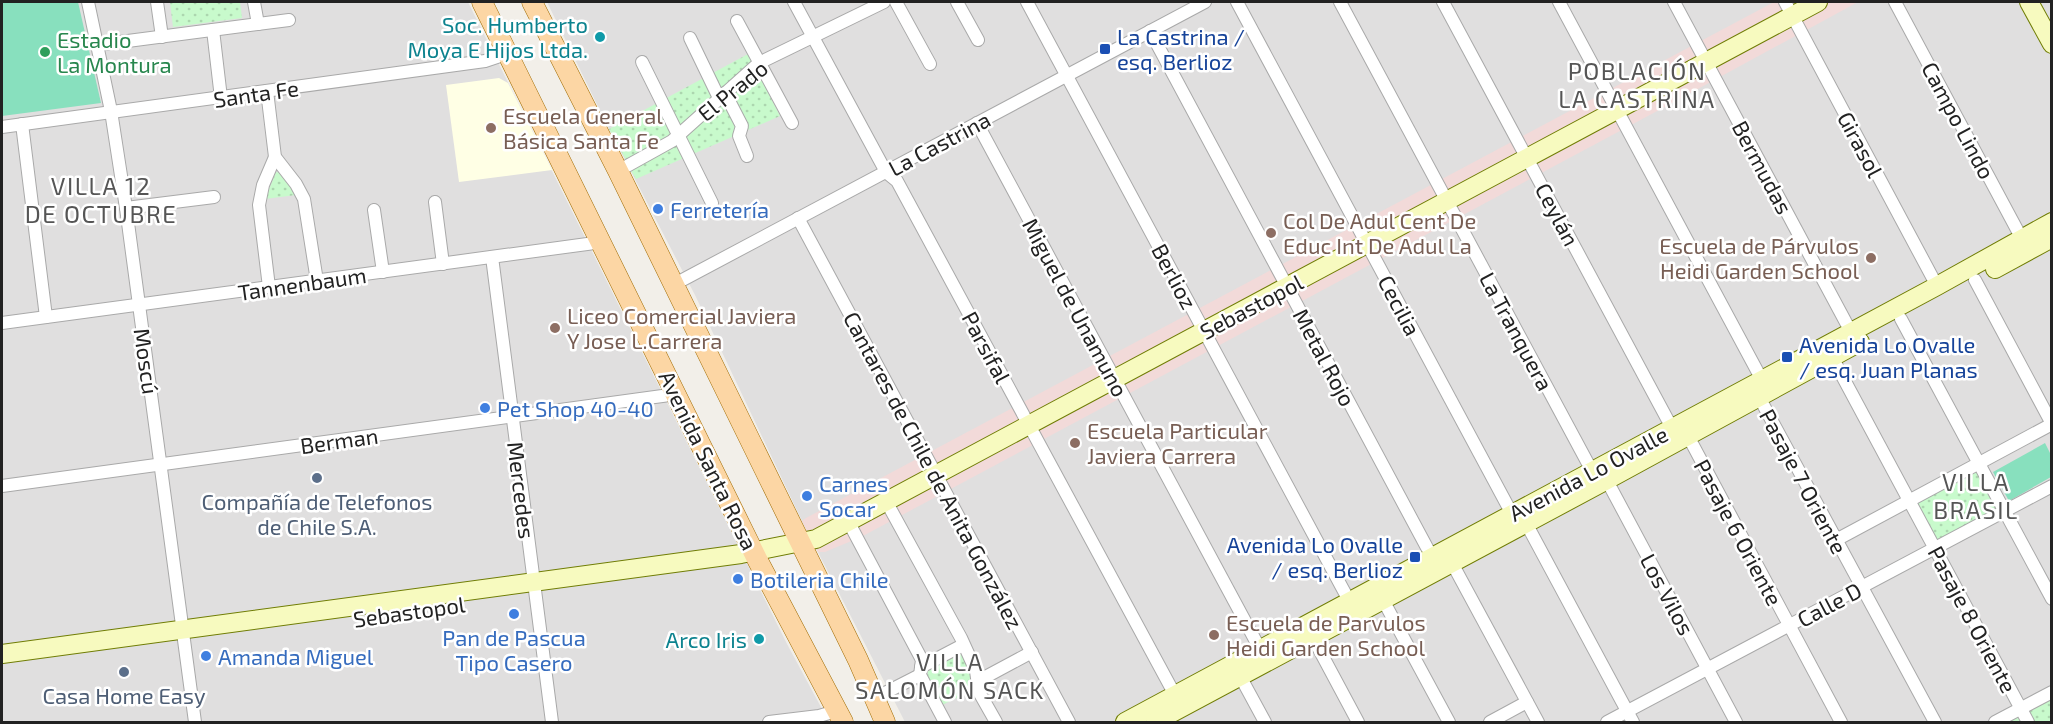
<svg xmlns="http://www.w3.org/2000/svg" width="2053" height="724" font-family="'Exo 2',sans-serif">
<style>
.residential{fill:#e0dfdf}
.commercial{fill:#f2dad9}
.education{fill:#ffffe5}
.park{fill:url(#park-dots)}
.pitch{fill:#88e0be}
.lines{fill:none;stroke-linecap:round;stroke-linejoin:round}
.street-casing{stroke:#a9a9a9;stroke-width:14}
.secondary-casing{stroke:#707d05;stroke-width:20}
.primary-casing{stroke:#a06b00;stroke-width:21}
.street{stroke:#fff;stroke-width:12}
.secondary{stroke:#f7fabf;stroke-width:18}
.primary{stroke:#fcd6a4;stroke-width:20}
.culture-dot{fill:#0f9aa8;stroke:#fff;stroke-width:2}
.transit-dot{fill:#1a4fb4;stroke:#fff;stroke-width:2}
.leisure-dot{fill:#2e9e5b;stroke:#fff;stroke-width:2}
.education-dot{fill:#8d6e63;stroke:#fff;stroke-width:2}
.shop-dot{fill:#3f7fe0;stroke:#fff;stroke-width:2}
.service-dot{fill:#5c6f8a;stroke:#fff;stroke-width:2}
.labels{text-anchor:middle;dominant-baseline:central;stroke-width:5;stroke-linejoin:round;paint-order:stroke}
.culture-label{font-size:22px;fill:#0d838f;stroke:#fff;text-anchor:end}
.transit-label{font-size:22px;fill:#164399;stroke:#fff;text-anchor:start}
.leisure-label{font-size:22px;fill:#27864d;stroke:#fff;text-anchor:start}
.street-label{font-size:22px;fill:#222;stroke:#fff}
.education-label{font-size:22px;fill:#785e54;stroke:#fff;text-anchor:start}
.shop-label{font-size:22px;fill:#366cbe;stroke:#fff;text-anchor:start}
.service-label{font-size:22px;fill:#4e5e75;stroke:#fff}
.neighbourhood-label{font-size:24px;letter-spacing:1.5px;fill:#555;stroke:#fff}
</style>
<defs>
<pattern id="park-dots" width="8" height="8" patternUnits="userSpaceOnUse" patternTransform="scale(1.5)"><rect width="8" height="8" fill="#c8facc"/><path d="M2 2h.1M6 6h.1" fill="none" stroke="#acd6af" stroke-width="1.8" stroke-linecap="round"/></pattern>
</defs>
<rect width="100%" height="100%" fill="#f2efe9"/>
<g class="residential">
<path d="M2 2H468L787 644 829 722H2Z"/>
<path d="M547 2H2051V722H905L802 521 695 295 609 129Z"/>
</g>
<path class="commercial" d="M1774 2H1858L1661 109 861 537 825 552H818L802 521 806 518Z"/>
<path class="education" d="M499 78 508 83 552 170 459 182 446 85Z"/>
<g class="park">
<path d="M170 2H240L242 18 173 27Z"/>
<path d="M748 54 753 64 669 137 626 160 609 129Z"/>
<path d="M757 71 780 116 636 179 630 169Z"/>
<path d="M276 172 281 173 296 195 265 199Z"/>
<path d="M1973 469 1978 470 1997 505 1996 510 1940 539H1936L1917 505V500Z"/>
<path d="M961 649 973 675V690L940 706C933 691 923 680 930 663Z"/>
<path d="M2051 695V722H2001Z"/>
</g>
<g class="pitch">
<path d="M2 2H78L101 103 2 116Z"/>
<path d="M2045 443 2051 455V477L2009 501 1993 472Z"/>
</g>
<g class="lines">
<g class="street-casing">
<g id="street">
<path d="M88 2 111 111 126 208 195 722"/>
<path d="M157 2 162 37"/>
<path d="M254 2 258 24"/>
<path d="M794 2 886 172 897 181 1175 695"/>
<path d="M896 2 930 64"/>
<path d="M957 2 978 40"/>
<path d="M1027 2 1353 608"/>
<path d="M1237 2 1512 514"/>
<path d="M1340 2 1592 471"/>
<path d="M1443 2 1672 428"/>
<path d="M1559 2 1762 380"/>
<path d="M1674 2 1851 332"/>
<path d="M1785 2 1937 286"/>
<path d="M1895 2 2022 239"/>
<path d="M737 21 792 123"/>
<path d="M213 30 221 98"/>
<path d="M1150 31 1432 557"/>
<path d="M690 38 719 98"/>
<path d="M97 45 289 20"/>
<path d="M642 62 712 203"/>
<path d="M267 91 275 157 296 184 304 199 317 281"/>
<path d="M725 93 742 126 739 136 747 156"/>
<path d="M977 123 1260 649"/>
<path d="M22 124 46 317"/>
<path d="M2 127 485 61 509 53"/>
<path d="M618 171 672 141 759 63 884 2"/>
<path d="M435 202 443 264"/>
<path d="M126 208 214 197"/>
<path d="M374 210 383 272"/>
<path d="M798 218 1069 722"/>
<path d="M492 257 552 722"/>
<path d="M1975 280 2052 424"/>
<path d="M673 285 1205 2"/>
<path d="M269 287 259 205 263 185 275 157"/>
<path d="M1901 319 2052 599"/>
<path d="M2 323 602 242"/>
<path d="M1832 357 2028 722"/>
<path d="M1759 397 1935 722"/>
<path d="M1688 436 1841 722"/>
<path d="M1604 475 1736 722"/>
<path d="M2 486 677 394"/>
<path d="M886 501 961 638 976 671 979 692 996 722"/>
<path d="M848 521 922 660 920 675 945 722"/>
<path d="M1526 523 1633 722"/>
<path d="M1836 540 2052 424"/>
<path d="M1452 563 1538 722"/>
<path d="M1383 600 1449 722"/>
<path d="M1313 638 1358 722"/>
<path d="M921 667 963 645"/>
<path d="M1240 676 1265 722"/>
<path d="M978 681 1032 652"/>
<path d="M875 698 920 675"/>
<path d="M769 722 819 716 836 711"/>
<path d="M1490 722 1527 702"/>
<path d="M1607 722 2052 486"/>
<path d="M1995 722 2052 692"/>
</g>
</g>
<g class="secondary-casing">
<g id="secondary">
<path d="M2029 2 2052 44"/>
<path d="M1995 269 2052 238"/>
<path d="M2 654 741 554 816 539 1818 2"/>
<path d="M1125 722 1937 286 2052 222"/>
<path d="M1155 722 1607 480 1860 342"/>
</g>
</g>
<g class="primary-casing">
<g id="primary">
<path d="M482 2 758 561 843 722"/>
<path d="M532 2 618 171 858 660 885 722"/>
</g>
</g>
<use href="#street" class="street"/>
<use href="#secondary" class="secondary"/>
<use href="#primary" class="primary"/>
</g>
<g class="culture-dot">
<circle cx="600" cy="37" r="6"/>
<circle cx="759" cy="639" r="6"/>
</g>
<g class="transit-dot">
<rect x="1099" y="43" width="12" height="12" rx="3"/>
<rect x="1781" y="351" width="12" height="12" rx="3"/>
<rect x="1409" y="551" width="12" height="12" rx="3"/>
</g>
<circle class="leisure-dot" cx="45" cy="52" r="6"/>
<g class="education-dot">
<circle cx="491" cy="128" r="6"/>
<circle cx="1271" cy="233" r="6"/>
<circle cx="1871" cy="258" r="6"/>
<circle cx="555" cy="328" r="6"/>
<circle cx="1075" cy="443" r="6"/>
<circle cx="1214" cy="635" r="6"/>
</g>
<g class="shop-dot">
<circle cx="658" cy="209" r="6"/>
<circle cx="485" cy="408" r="6"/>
<circle cx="807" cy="496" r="6"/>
<circle cx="738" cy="579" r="6"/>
<circle cx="514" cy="614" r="6"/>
<circle cx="206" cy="656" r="6"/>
</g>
<g class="service-dot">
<circle cx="317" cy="478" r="6"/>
<circle cx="124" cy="672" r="6"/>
</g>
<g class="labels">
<g class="culture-label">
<text x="588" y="24">Soc. Humberto<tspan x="588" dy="25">Moya E Hijos Ltda.</tspan></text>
<text x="747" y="639">Arco Iris</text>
</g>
<g class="transit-label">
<text x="1117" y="36">La Castrina /<tspan x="1117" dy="25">esq. Berlioz</tspan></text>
<text x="1799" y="344">Avenida Lo Ovalle<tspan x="1799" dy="25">/ esq. Juan Planas</tspan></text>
<text x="1403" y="544" text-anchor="end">Avenida Lo Ovalle<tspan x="1403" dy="25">/ esq. Berlioz</tspan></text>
</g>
<g class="leisure-label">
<text x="57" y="39">Estadio<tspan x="57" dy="25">La Montura</tspan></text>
</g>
<g class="street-label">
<text transform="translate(732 90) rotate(-39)">El Prado</text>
<text transform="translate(256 93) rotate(-8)">Santa Fe</text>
<text transform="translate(1959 120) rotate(62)">Campo Lindo</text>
<text transform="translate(939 143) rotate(-28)">La Castrina</text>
<text transform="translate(1861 144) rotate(62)">Girasol</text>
<text transform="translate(1763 167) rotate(62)">Bermudas</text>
<text transform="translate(1558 214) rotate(62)">Ceylán</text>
<text transform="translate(1175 276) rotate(62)">Berlioz</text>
<text transform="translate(302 283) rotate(-8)">Tannenbaum</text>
<text transform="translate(1400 305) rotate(62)">Cecilia</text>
<text transform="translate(1251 306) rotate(-28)">Sebastopol</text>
<text transform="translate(1076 307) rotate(62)">Miguel de Unamuno</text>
<text transform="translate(1517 331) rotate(62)">La Tranquera</text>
<text transform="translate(987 347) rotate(62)">Parsifal</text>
<text transform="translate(1325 357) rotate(62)">Metal Rojo</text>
<text transform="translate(147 361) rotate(82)">Moscú</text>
<text transform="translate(339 440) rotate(-8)">Berman</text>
<text transform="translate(709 460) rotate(64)">Avenida Santa Rosa</text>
<text transform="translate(934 470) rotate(62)">Cantares de Chile de Anita González</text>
<text transform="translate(1588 473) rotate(-28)">Avenida Lo Ovalle</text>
<text transform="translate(1804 481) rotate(62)">Pasaje 7 Oriente</text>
<text transform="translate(522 490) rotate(83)">Mercedes</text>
<text transform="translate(1739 532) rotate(62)">Pasaje 6 Oriente</text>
<text transform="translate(1668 594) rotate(62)">Los Vilos</text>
<text transform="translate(1829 604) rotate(-28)">Calle D</text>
<text transform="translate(409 611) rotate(-8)">Sebastopol</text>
<text transform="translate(1973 619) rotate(62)">Pasaje 8 Oriente</text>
</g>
<g class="education-label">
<text x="503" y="115">Escuela General<tspan x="503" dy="25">Básica Santa Fe</tspan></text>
<text x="1283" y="220">Col De Adul Cent De<tspan x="1283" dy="25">Educ Int De Adul La</tspan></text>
<text x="1859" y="245" text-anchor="end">Escuela de Párvulos<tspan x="1859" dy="25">Heidi Garden School</tspan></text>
<text x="567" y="315">Liceo Comercial Javiera<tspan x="567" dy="25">Y Jose L.Carrera</tspan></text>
<text x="1087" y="430">Escuela Particular<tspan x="1087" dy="25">Javiera Carrera</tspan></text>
<text x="1226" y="622">Escuela de Parvulos<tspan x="1226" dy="25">Heidi Garden School</tspan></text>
</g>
<g class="shop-label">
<text x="670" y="209">Ferretería</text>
<text x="497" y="408">Pet Shop 40-40</text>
<text x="819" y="483">Carnes<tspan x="819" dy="25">Socar</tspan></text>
<text x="750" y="579">Botileria Chile</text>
<text x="514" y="637" text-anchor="middle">Pan de Pascua<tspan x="514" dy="25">Tipo Casero</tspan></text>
<text x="218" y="656">Amanda Miguel</text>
</g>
<g class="service-label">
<text x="317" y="501">Compañía de Telefonos<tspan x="317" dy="25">de Chile S.A.</tspan></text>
<text x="124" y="695">Casa Home Easy</text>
</g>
<g class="neighbourhood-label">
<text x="1637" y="70">POBLACIÓN<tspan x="1637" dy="28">LA CASTRINA</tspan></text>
<text x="101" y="185">VILLA 12<tspan x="101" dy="28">DE OCTUBRE</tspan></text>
<text x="1976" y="481">VILLA<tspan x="1976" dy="28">BRASIL</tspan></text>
<text x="950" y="661">VILLA<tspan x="950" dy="28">SALOMÓN SACK</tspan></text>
</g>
</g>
<rect width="2053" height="724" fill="none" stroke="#222222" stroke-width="6"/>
</svg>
